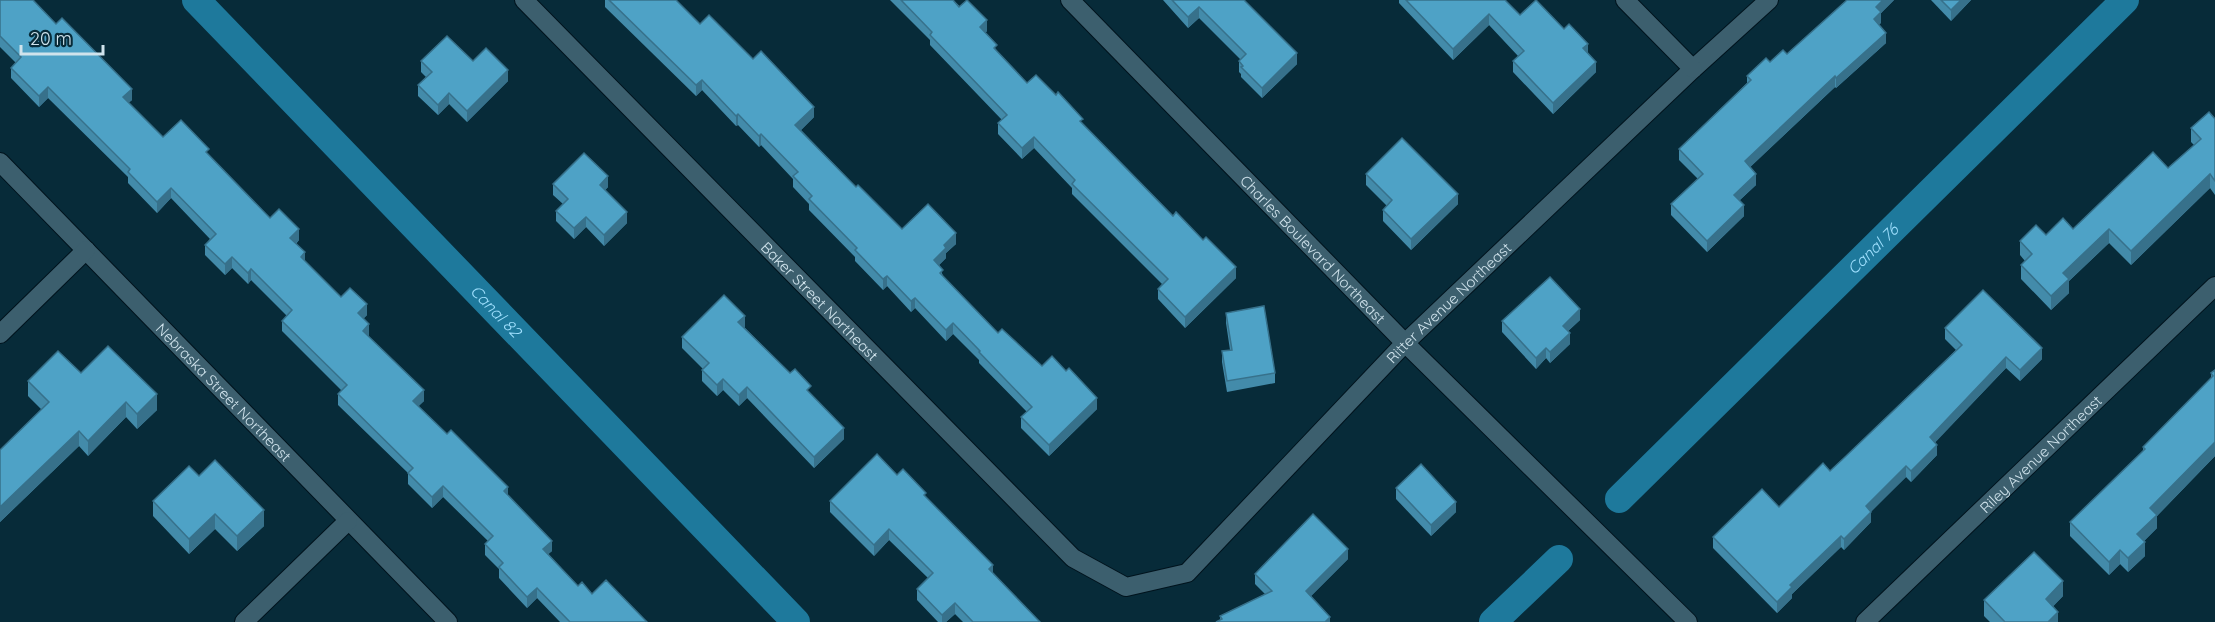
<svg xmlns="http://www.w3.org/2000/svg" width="2215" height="622" font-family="Quicksand,sans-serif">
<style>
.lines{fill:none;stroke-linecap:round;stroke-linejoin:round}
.canal{stroke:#1e799c;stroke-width:28}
.minor-casing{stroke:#00131d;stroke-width:20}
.minor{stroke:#3c5f6e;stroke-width:18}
.wall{fill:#438baa}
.shaded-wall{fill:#37718b}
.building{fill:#4ea2c6;stroke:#37718b;stroke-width:1.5}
.labels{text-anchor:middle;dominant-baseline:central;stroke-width:6;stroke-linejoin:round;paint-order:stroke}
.street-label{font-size:15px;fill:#d0e3ec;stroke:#072b39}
.water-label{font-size:16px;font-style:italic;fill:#a0e0fe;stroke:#072b39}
</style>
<rect width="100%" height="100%" fill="#072b39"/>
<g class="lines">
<g class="canal">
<path id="s1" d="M196 0 796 622"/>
<path id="s2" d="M1619 499 2125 0"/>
<path d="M1493 622 1559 559"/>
</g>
<g class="minor-casing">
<g id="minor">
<path id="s3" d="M524 0 1073 558 1126 587 1187 573 1405 343 1693 69 1769 0"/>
<path id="s4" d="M1070 0 1405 343 1688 622"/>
<path d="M1625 0 1693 69"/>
<path id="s5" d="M0 162 448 622"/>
<path d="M0 334 86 250"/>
<path d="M244 622 348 521"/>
<path id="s6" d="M1865 622 2215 286"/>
</g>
</g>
<use href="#minor" class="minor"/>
</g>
<g class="wall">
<path d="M0 0 132 100 128 103 163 137 209 155 270 218 299 240 296 244 305 261 341 297 367 315 363 319 369 335 368 336 424 401 418 406 508 496 552 551 548 554 578 586 647 622H560L537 598 527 608 499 578V569L485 555V544L488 541 443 497 432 508 408 484V473L338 405V394L342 391 282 331V321L287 316 251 280 248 284 232 268 225 275 205 255V245L210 239 171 198 157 213 128 183V177L48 98 39 107 11 78V68L16 63 0 47Z"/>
<path d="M605 0H676L700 24 753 59 814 117 801 130 856 187 902 229 956 244 946 253V258L939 265 943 276 998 333 1097 409 1049 456 1021 428V417L1027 412 979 363V360L953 334 946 341 915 308 911 312 887 286 883 290 855 261V257L809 210V204L793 187V179L761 145 759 147 738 125 736 126 702 90 696 96 605 7Z"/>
<path d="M890 0H953L987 31 985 33 997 51 1027 83 1083 124 1173 216 1236 278 1185 328 1158 299V289L1162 284 1072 194V188L1034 148 1022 159 998 134V123L1002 120 930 45V40Z"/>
<path d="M1163 0H1244L1297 64 1262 98 1241 77V74L1239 72V61L1241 60 1199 18 1188 28Z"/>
<path d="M1399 0H1505L1520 15 1588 53 1596 72 1553 114 1513 72V61L1518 56 1489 25 1453 60 1399 3Z"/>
<path d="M1847 0H1894L1881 13V23L1879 24 1886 43 1836 88 1835 87 1750 167 1756 185 1740 200 1744 216 1707 252 1671 215V204L1698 179 1679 160V149L1747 83V76L1770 62 1787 54Z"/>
<path d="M1931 0H1971L1951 21Z"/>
<path d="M421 61H473L508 81 467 122 449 104 438 115 418 96V85L426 77 421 72Z"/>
<path d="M2215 119V195L2210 188 2131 265 2109 243 2069 281V293L2051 310 2021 279V265L2025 261 2020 255V241L2073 229 2168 168 2194 145 2191 142V128Z"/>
<path d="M1366 174 1458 204 1411 250 1383 221V210L1387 206 1366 185Z"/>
<path d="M553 184 608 187 605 190 627 223 604 246 586 227 574 239 556 221V211L563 204 553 195Z"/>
<path d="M1226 313 1275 373V383L1227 392 1222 362V351L1230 350 1226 323Z"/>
<path d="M1580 320 1568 331 1570 344 1550 363 1546 358 1536 369 1502 332V321Z"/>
<path d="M744 327 811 394 844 439 814 468 747 398 739 406 723 390 717 396 702 381V370L703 369 682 348V337L745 327Z"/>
<path d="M1945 328 2042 359 2020 381 2006 368 1935 442 1937 455 1911 482 1906 477 1871 511V522L1844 550 1841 547 1792 594V598L1777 613 1713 548V537L1779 507 1830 471 1845 457 1956 350 1945 339Z"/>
<path d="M2215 370V456L2157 516V528L2144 541 2145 556 2128 572 2120 564 2109 575 2070 536V522L2143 451V447L2211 378V373Z"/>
<path d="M81 373 157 410 137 429 126 417 88 456 79 446 0 522V450L42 410 28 396V381Z"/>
<path d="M897 475 926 497 993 574 1040 622H963L955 614 946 622H938L917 600V589L928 578 889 540 874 556 830 512V501Z"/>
<path d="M199 476 264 526 237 551 215 529 189 554 153 516V501Z"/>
<path d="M1396 488 1456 512 1431 536 1396 499Z"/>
<path d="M1348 559 1311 596 1330 622 1220 620V616L1265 594 1255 584V574Z"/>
<path d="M2063 596 2053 606 2058 622H1990L1984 616V600Z"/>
</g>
<g class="shaded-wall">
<path d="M1883 0H1894L1881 13V23L1874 29V19L1876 7Z"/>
<path d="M1961 0H1971L1951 21V10Z"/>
<path d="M1199 7V18L1188 28V17Z"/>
<path d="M1489 14V25L1453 60V49Z"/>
<path d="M987 20V31L980 38V27Z"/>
<path d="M1886 33V43L1836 88V78Z"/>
<path d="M1588 44V55L1583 48Z"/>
<path d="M1297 53V64L1262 98V88Z"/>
<path d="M1596 62V72L1553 114V103Z"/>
<path d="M508 70V81L467 122V111Z"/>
<path d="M1835 76V87L1745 172V161Z"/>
<path d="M702 80V90L696 96V85Z"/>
<path d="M48 87V98L39 107V96Z"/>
<path d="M132 89V100L123 108V97Z"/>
<path d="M449 93V104L438 115V105Z"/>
<path d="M814 107V117L795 136V125Z"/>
<path d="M738 114V125L736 126V116Z"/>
<path d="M761 134V145L759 147V136Z"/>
<path d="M1034 137V148L1022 159V148Z"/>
<path d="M1756 174V185L1734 205V195Z"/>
<path d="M2210 174V188L2131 265V251Z"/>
<path d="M608 176V187L600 196V185Z"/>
<path d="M171 188V198L157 213V202Z"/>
<path d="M1458 194V204L1411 250V239Z"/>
<path d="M1744 205V216L1707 252V241Z"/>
<path d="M627 212V223L604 246V235Z"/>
<path d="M586 217V227L574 239V228Z"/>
<path d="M299 229V240L290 249V238Z"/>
<path d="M2109 229V243L2069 281V293L2051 310V296L2063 273Z"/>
<path d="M956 233V244L946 253V258L934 270V260L944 245Z"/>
<path d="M305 252V263L301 257Z"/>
<path d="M232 257V268L225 275V264Z"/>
<path d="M1236 267V278L1185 328V317Z"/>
<path d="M251 269V280L248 284V273Z"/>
<path d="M887 276V286L883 290V279Z"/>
<path d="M915 298V308L911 312V301Z"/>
<path d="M367 304V315L358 324V313Z"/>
<path d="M1580 309V320L1563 336V326Z"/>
<path d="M745 316V327L738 333V322Z"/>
<path d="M953 323V334L946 341V330Z"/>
<path d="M369 324V335L363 342V331Z"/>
<path d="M1570 333V344L1550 363V352Z"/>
<path d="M1546 348V358L1536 369V358Z"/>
<path d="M2042 348V359L2020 381V370Z"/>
<path d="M2006 357V368L1930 448V437Z"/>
<path d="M723 379V390L717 396V385Z"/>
<path d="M747 387V398L739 406V395Z"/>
<path d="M424 390V401L413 412V401Z"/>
<path d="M157 394V410L137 429V414Z"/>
<path d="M1097 398V409L1049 456V445Z"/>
<path d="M126 402V417L88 456V441Z"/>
<path d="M844 428V439L814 468V457Z"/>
<path d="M79 431V446L0 522V507Z"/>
<path d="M2215 442V456L2157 516V528L2137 548V534L2150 508Z"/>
<path d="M1937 445V455L1911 482V471Z"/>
<path d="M1906 466V477L1866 517V506Z"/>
<path d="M443 486V497L432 508V497Z"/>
<path d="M508 487V498L504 491Z"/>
<path d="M1456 502V512L1431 536V525Z"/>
<path d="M264 510V526L237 551V536Z"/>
<path d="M1871 512V522L1844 550V539Z"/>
<path d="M215 514V529L189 554V539Z"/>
<path d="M889 529V540L874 556V545Z"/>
<path d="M1841 536V547L1792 594V598L1777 613V602L1790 585Z"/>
<path d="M552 541V551L543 559V549Z"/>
<path d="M2145 542V556L2128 572V558Z"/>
<path d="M1348 549V559L1306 601V591Z"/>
<path d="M2120 550V564L2109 575V562Z"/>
<path d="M993 565V576L989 569Z"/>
<path d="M2063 581V596L2046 614V599Z"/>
<path d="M537 588V598L527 608V597Z"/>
<path d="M955 603V614L946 622H942V615Z"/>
<path d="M2058 612V622H2048Z"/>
<path d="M1330 617V622H1325Z"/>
</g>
<g class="building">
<path d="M0 0H33L56 24 62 18 132 89 123 97 163 137 181 120 209 149 206 152 270 218 279 209 299 229 290 238 305 252 301 257 341 297 350 288 367 304 358 313 369 324 363 331 424 390 413 401 447 434 451 430 508 487 504 491 552 541 543 549 578 586 582 582 592 594 606 580 647 622H570L537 588 527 597 499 567 503 563 485 544 493 536 443 486 432 497 408 473 413 468 338 394 347 385 282 321 292 310 251 269 248 273 232 257 225 264 205 245 216 234 171 188 157 202 128 172 130 169 48 87 39 96 11 68 21 57 0 36Z"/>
<path d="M609 0H676L700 24 709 15 753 59 761 51 814 107 795 125 856 187 858 185 902 229 928 204 956 233 944 245 946 248 934 260 943 270 940 273 998 333 1002 329 1042 366 1052 356 1066 371 1069 368 1097 398 1049 445 1021 417 1032 407 979 352 980 351 953 323 946 330 915 298 911 301 887 276 883 279 855 250 857 248 809 199 812 196 793 176 798 172 761 134 759 136 738 114 736 116 702 80 696 85Z"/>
<path d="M901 0H953L959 7 967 0 987 20 980 27 997 45 994 48 1027 83 1036 75 1056 95 1058 92 1083 119 1080 121 1173 216 1176 212 1203 240 1206 237 1236 267 1185 317 1158 289 1168 279 1072 184 1075 180 1034 137 1022 148 998 123 1007 115 930 35 932 32Z"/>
<path d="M1172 0H1244L1297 53 1262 88 1241 67 1243 66 1239 61 1246 54 1199 7 1188 17Z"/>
<path d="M1406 0H1505L1520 15 1536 0 1564 29 1569 24 1588 44 1583 48 1596 62 1553 103 1513 61 1524 51 1489 14 1453 49Z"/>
<path d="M1847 0H1883L1876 7 1881 12 1874 19 1886 33 1836 78 1835 76 1745 161 1756 174 1734 195 1744 205 1707 241 1671 204 1703 174 1679 149 1751 80 1747 76 1766 58 1770 62 1783 50 1787 54Z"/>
<path d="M1941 0H1961L1951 10Z"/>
<path d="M447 36 473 61 486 48 508 70 467 111 449 93 438 105 418 85 432 72 421 61Z"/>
<path d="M2209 112 2215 119V181L2210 174 2131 251 2109 229 2063 273 2069 279 2051 296 2021 265 2032 254 2020 241 2036 225 2046 235 2063 218 2073 229 2153 152 2168 168 2201 139 2191 128Z"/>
<path d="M1402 138 1458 194 1411 239 1383 210 1392 200 1366 174Z"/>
<path d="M584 153 608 176 600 185 627 212 604 235 586 217 574 228 556 211 568 199 553 184Z"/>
<path d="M1550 277 1580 309 1563 326 1570 333 1550 352 1546 348 1536 358 1502 321Z"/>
<path d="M1983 290 2042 348 2020 370 2006 357 1930 437 1937 445 1911 471 1906 466 1866 506 1871 512 1844 539 1841 536 1790 585 1792 587 1777 602 1713 537 1762 489 1779 507 1823 463 1830 471 1845 457 1962 345 1945 328Z"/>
<path d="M724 295 745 316 738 322 790 373 795 369 811 386 807 390 844 428 814 457 747 387 739 395 723 379 717 385 702 370 709 363 682 337Z"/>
<path d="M1264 306 1275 373 1227 381 1222 351 1232 350 1226 313Z"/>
<path d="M108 346 157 394 137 414 126 402 88 441 79 431 0 507V450L49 402 28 381 58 351 81 373Z"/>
<path d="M2215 370V442L2150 508 2157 515 2137 534 2145 542 2128 558 2120 550 2109 562 2070 522 2145 449 2143 447 2213 376 2211 373Z"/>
<path d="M877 454 897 475 903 469 926 493 924 495 993 565 989 569 1040 622H973L955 603 942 615 917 589 933 573 889 529 874 545 830 501Z"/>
<path d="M215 460 264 510 237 536 215 514 189 539 153 501 189 466 199 476Z"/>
<path d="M1421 464 1456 502 1431 525 1396 488Z"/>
<path d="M1313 514 1348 549 1306 591 1330 617 1325 622H1216L1222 619 1220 616 1272 591 1255 574Z"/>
<path d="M2034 552 2063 581 2046 599 2058 612 2048 622H2005L1984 600Z"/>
</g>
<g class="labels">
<g class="street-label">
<text stroke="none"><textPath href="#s4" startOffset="348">Charles Boulevard Northeast</textPath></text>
<text stroke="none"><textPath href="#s3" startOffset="422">Baker Street Northeast</textPath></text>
<text stroke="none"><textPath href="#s3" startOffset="1282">Ritter Avenue Northeast</textPath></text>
<text stroke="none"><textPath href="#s5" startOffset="321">Nebraska Street Northeast</textPath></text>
<text stroke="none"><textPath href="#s6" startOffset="243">Riley Avenue Northeast</textPath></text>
</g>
<g class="water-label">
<text stroke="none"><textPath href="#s2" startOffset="356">Canal 76</textPath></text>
<text stroke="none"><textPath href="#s1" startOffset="432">Canal 82</textPath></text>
</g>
</g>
<path d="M21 45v9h82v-9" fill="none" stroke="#d0e3ec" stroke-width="3"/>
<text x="30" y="45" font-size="18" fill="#d0e3ec" stroke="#072b39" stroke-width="4.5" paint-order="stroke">20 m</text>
</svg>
